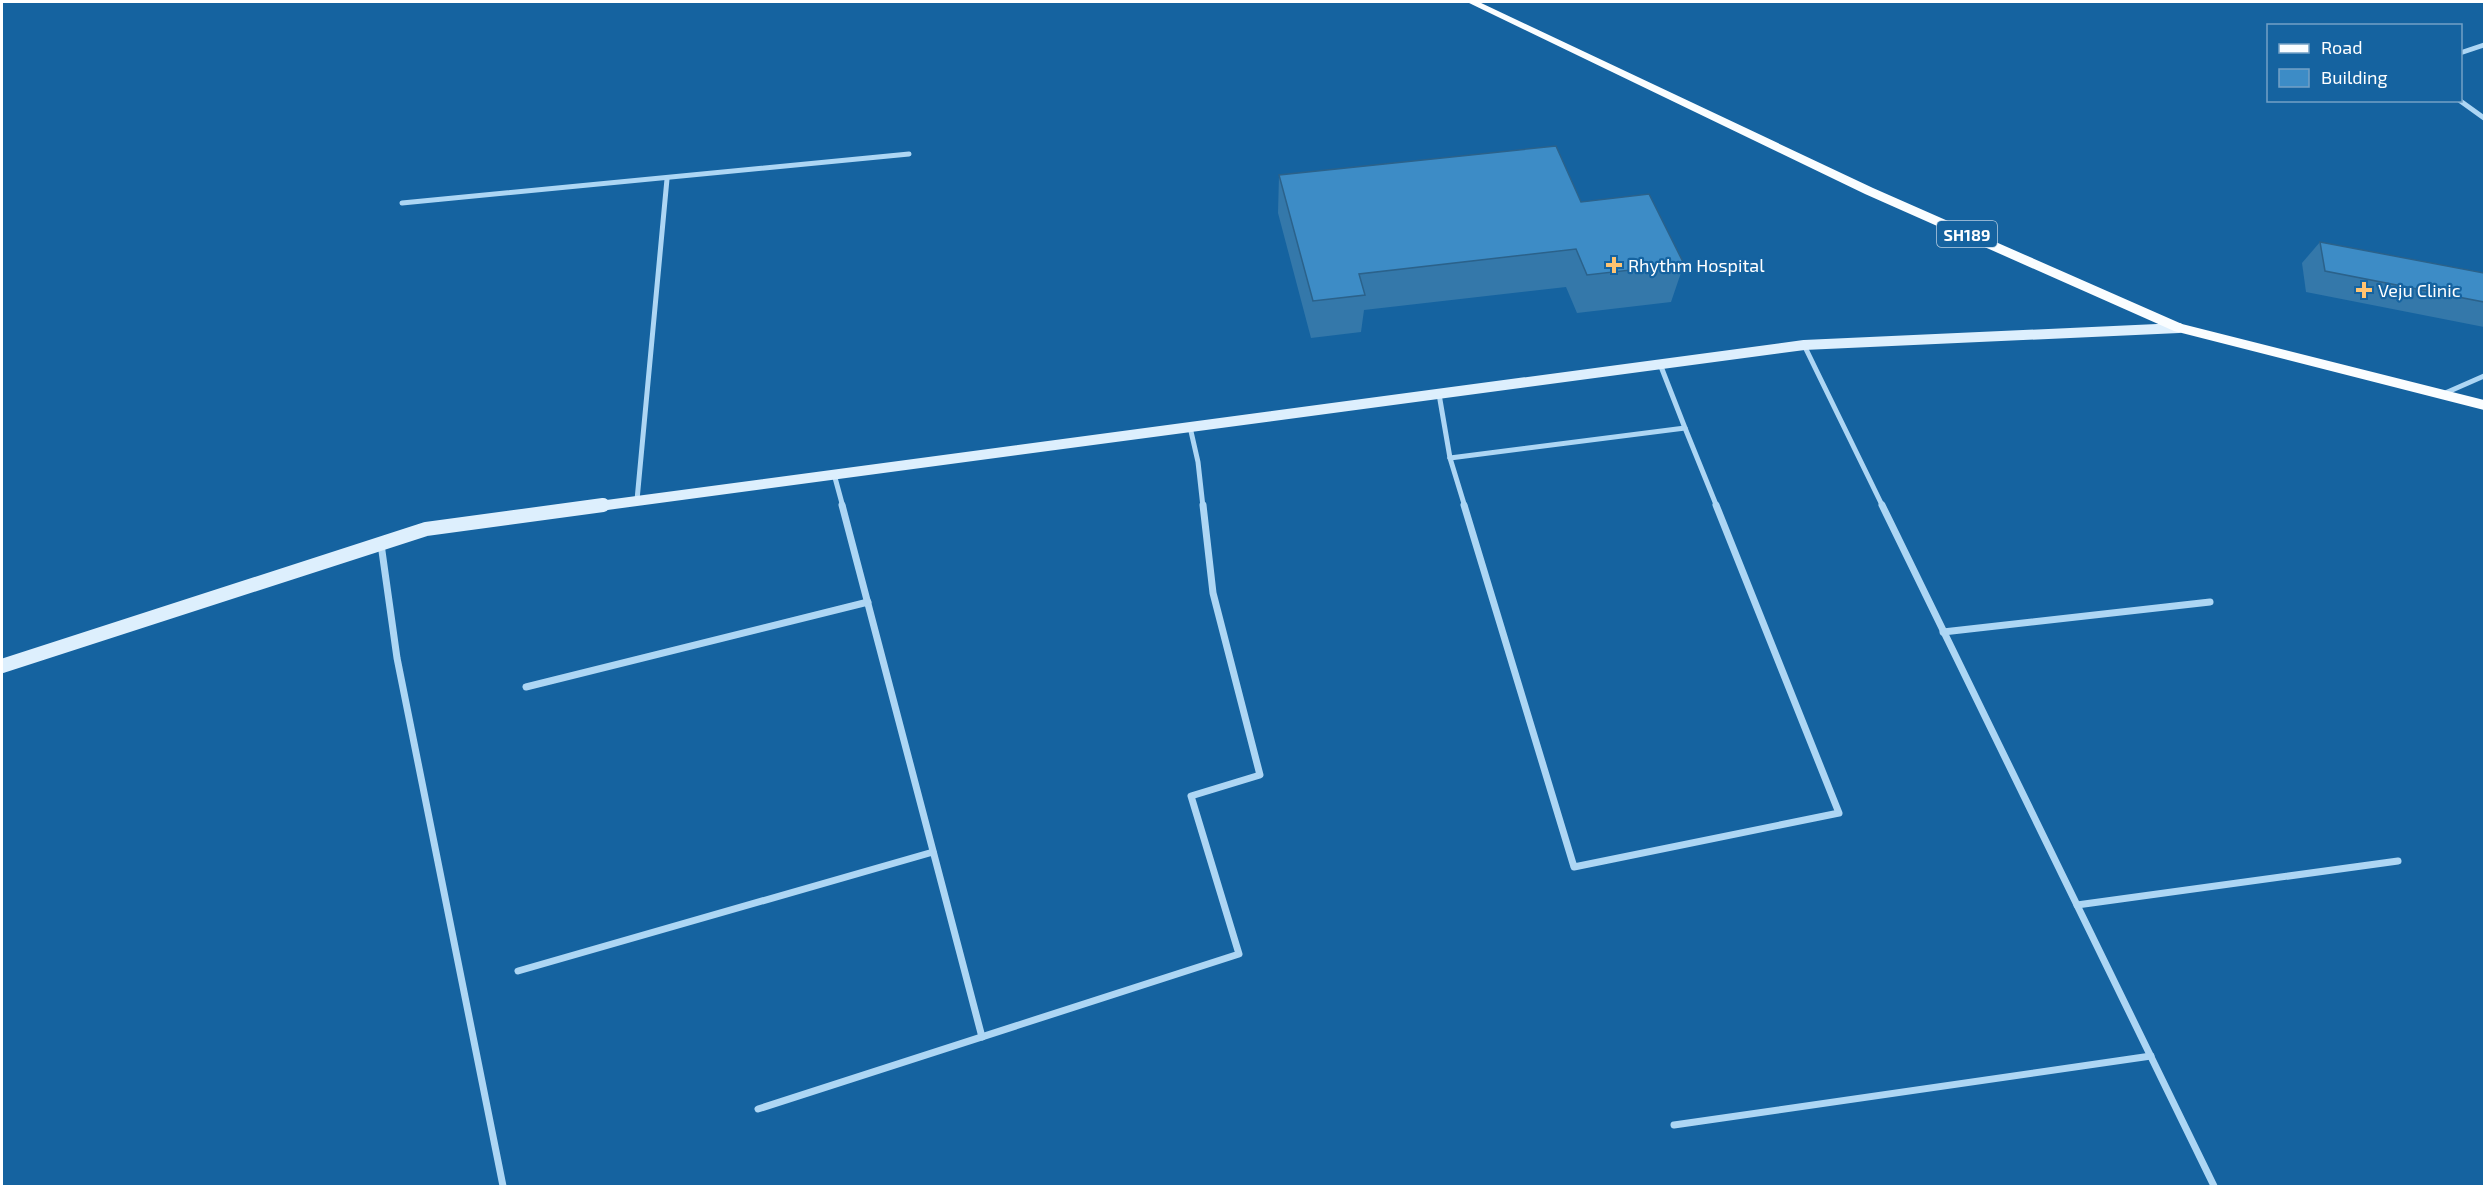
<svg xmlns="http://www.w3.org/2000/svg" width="2486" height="1188" font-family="'Exo 2',sans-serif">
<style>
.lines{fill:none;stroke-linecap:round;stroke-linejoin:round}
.street-far1{stroke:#add6f4;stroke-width:5}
.street{stroke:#add6f4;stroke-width:7}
.secondary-far1{stroke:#ddeffd;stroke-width:10}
.secondary{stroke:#ddeffd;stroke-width:14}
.primary{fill:#fafdff;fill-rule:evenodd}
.wall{fill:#3478aa}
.building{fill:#3d8cc6;stroke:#2b628b;stroke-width:1.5}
.poi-dot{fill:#ffc370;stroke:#1563a0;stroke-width:2}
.labels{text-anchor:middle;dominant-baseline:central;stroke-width:4.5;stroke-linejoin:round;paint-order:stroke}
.shield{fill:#1563a0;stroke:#b9d0e2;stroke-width:1.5}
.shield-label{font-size:16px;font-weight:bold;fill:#fff}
.poi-label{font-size:18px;fill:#fff;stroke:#1563a0;text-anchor:start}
</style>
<rect width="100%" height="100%" fill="#1563a0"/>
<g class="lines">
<g class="street-far1">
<path d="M2460 53 2484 45"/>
<path d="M2459 100 2484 118"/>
<path d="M402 203 909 154"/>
<path d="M1804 345 1883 507"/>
<path d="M1660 364 1685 428"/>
<path d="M1439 394 1450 458"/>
<path d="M2443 394 2484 376"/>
<path d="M1190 427 1198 462 1203 507"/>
<path d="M1450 458 1465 507"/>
<path d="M1450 458 1685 428 1717 507"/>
<path d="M834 474 843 507"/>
<path d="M637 500 667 179"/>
</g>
<g class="street">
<path d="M842 505 982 1037"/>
<path d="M1464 505 1574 867 1839 813 1716 505"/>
<path d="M1882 505 2214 1186"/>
<path d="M381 544 397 658 503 1186"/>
<path d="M1943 632 2210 602"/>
<path d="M526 687 868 602"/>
<path d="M2077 905 2398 861"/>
<path d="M518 971 933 852"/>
<path d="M758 1109 1239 954 1191 796 1260 775 1213 593 1203 505"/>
<path d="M1674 1125 2151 1056"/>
</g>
<path class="secondary-far1" d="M592 507 1804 345 2179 328"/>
<path class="secondary" d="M2 666 426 529 603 505"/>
<path class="primary" d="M1467 2H1479L1873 188 2182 324 2484 400V410L2174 331 1865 194Z"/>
</g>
<g class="wall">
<path d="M1279 175 1581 202 1684 264 1671 302 1577 313 1566 287 1364 310 1361 332 1311 338 1278 213Z"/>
<path d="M2320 242 2484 273V327L2306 292 2302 263Z"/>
</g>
<g class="building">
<path d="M1556 146 1581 202 1649 194 1684 264 1587 275 1576 249 1359 274 1365 295 1313 301 1279 175Z"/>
<path d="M2320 242 2484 273V302L2325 271Z"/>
</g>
<g class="poi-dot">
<path d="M1611 256h6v6h6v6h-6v6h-6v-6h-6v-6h6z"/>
<path d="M2361 281h6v6h6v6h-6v6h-6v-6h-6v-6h6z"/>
</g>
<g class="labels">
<rect class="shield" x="1937" y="221" width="60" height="26" rx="4.5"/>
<g class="shield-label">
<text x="1967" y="234">SH189</text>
</g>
<g class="poi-label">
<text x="1628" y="265">Rhythm Hospital</text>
<text x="2378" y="290">Veju Clinic</text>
</g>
</g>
<rect width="2486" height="1188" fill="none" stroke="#ffffff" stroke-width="6"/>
<rect x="2267" y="24" width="195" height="78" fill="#1563a0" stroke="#73a1c6" stroke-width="1.5"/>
<rect x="2279" y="44" width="30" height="9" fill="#fafdff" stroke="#73a1c6" stroke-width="1.5"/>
<text x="2321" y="54" font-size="18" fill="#ffffff">Road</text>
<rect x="2279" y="69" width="30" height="18" fill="#3d8cc6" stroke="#73a1c6" stroke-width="1.5"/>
<text x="2321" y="84" font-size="18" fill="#ffffff">Building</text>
</svg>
